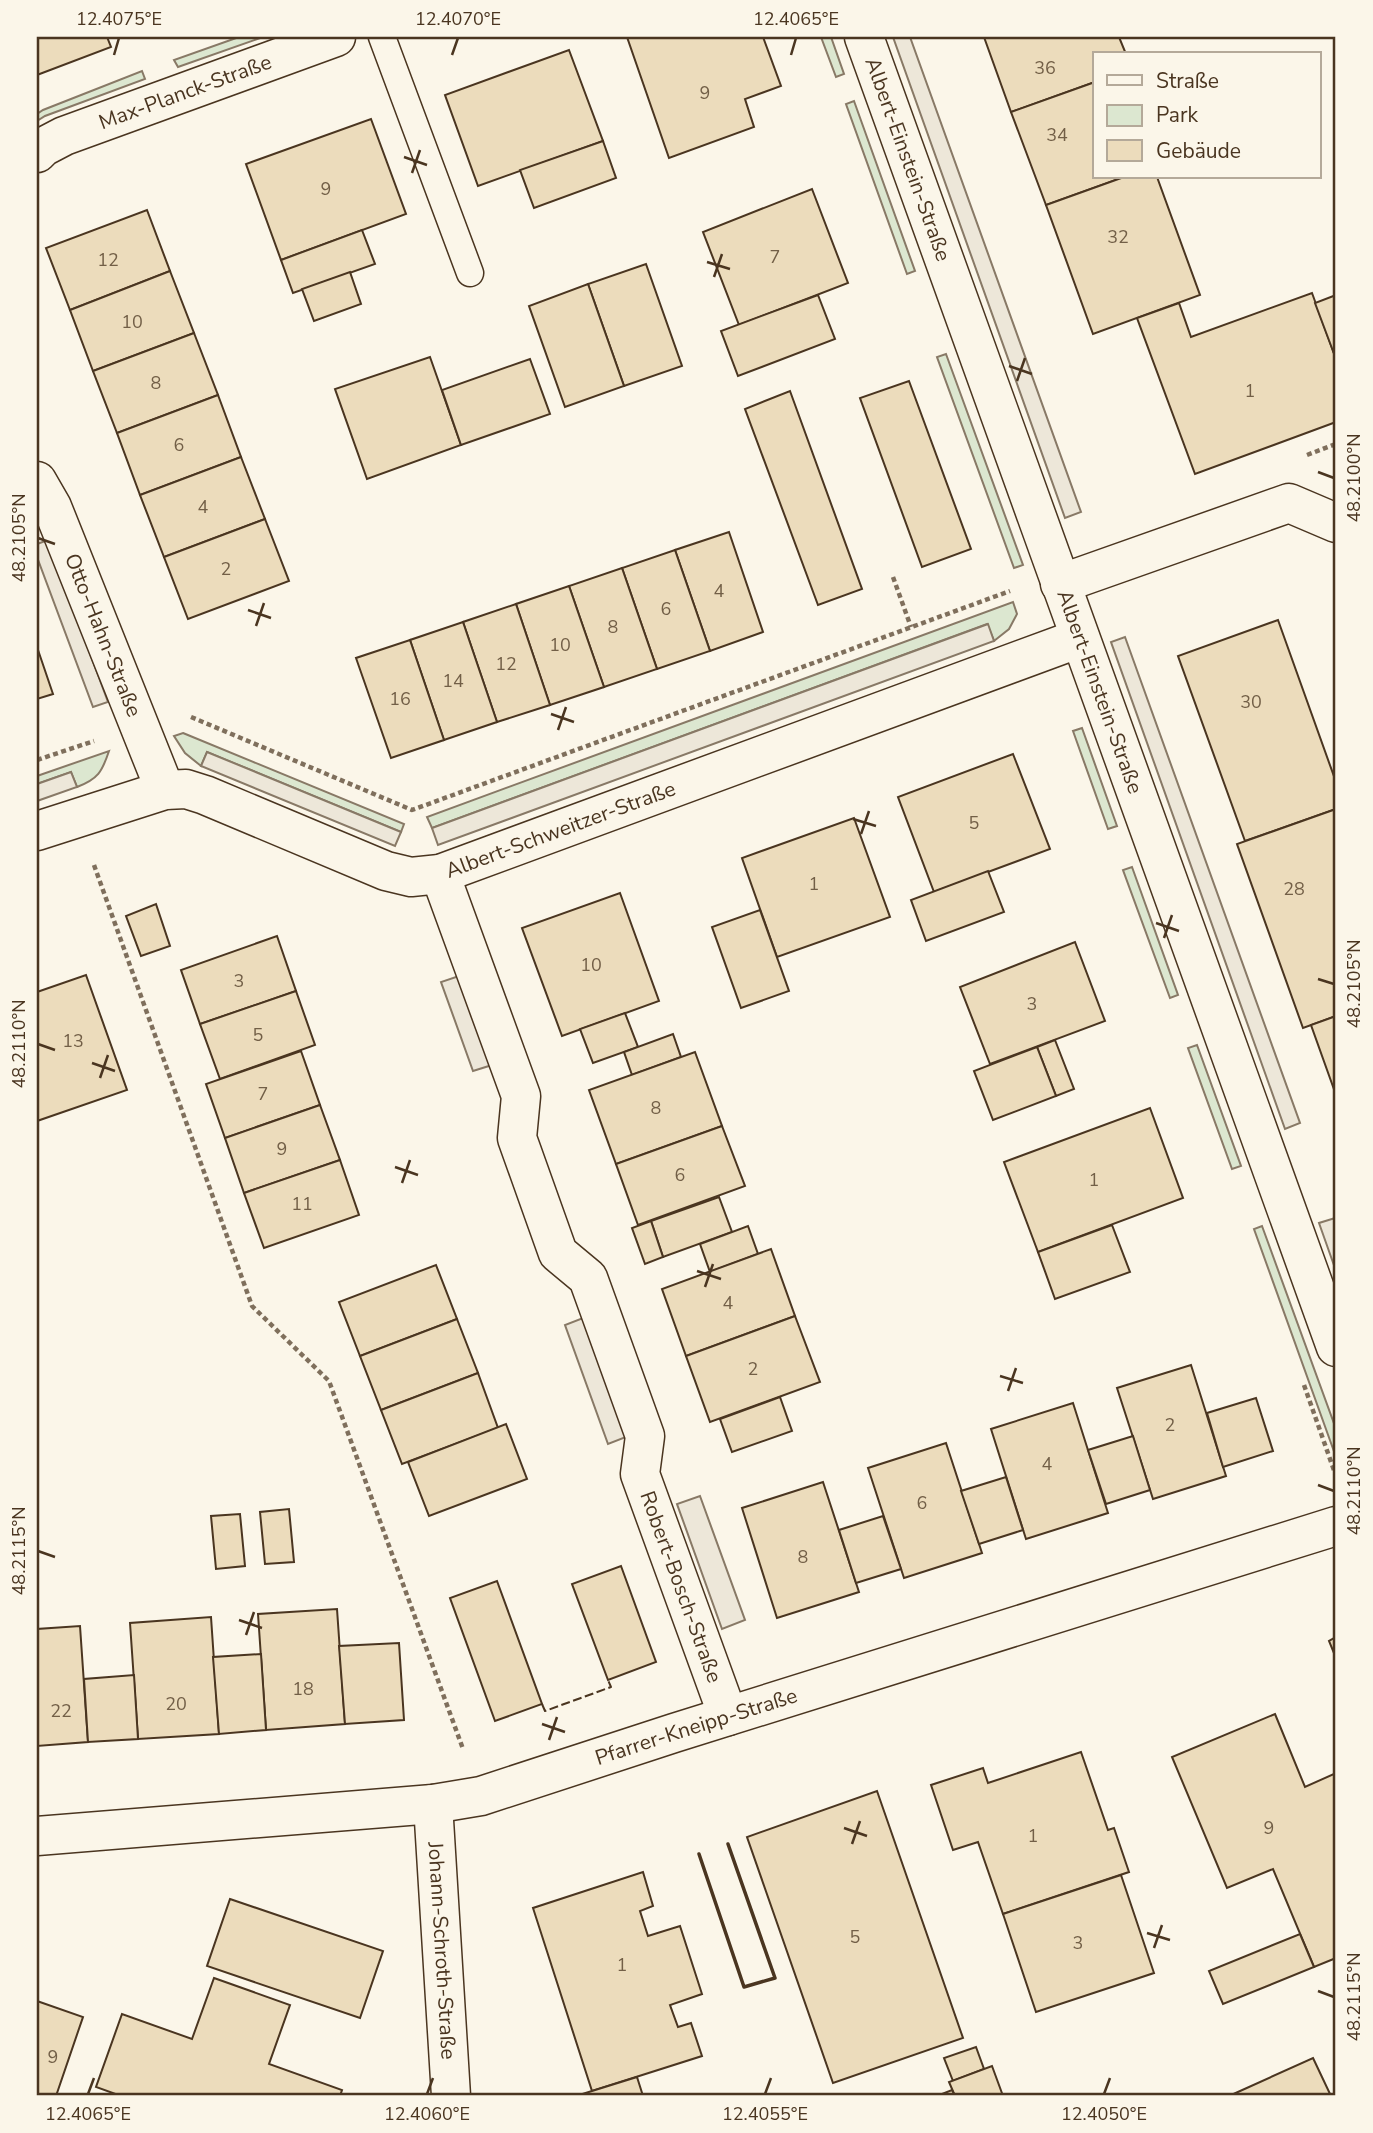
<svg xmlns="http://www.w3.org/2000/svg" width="1373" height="2133" font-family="'Nunito Sans',sans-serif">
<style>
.green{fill:#dce7d0;stroke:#887966;stroke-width:2}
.parking{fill:#ede7d9;stroke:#887966;stroke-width:2}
.building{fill:#ecdcbc;stroke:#4a3520;stroke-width:2}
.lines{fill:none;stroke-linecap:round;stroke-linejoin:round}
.service-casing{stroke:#4a3520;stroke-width:29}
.minor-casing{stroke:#4a3520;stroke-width:41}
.path{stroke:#7f6f5c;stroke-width:4.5;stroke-dasharray:5 3.5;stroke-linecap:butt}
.service{stroke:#fbf6e9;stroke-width:26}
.minor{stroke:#fbf6e9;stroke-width:38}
.fence{stroke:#4a3520;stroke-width:2;stroke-dasharray:9 3.5;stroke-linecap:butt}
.wall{stroke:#4a3520;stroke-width:3.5}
.ticks{fill:none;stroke:#4a3520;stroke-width:2.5}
.labels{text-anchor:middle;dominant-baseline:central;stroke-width:5;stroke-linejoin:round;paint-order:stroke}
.number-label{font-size:18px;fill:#725f47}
.street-label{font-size:21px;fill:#4a3520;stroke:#fbf6e9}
.neatline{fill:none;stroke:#4a3520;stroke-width:2.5}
.ticks-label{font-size:18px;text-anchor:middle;fill:#4a3520}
</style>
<rect width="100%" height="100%" fill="#fbf6e9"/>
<g class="green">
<path d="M239 37H263L178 67 174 60Z"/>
<path d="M821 37H831L844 74 836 77Z"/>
<path d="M142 71 145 79 45 116 37 121V114L43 110Z"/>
<path d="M854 101 915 271 907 274 846 104Z"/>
<path d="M946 354 1023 565 1014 568 937 357Z"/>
<path d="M1013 602 1017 614 1009 629 994 641 987 624 432 828 427 817Z"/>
<path d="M1082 728 1117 826 1108 829 1073 731Z"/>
<path d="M183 733 404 824 401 832 207 752 201 766 185 753 174 736Z"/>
<path d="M109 751C102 772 98 779 77 787L71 772 37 784V776Z"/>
<path d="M1132 867 1178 995 1170 998 1123 870Z"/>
<path d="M1197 1045 1241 1166 1232 1169 1188 1048Z"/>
<path d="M1262 1226 1336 1429V1457L1254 1229Z"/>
</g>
<g class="parking">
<path d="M893 37H910L1081 512 1065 518Z"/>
<path d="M48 540 108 702 93 707 37 557V544Z"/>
<path d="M988 624 994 641 438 845 432 828Z"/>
<path d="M1125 637 1300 1123 1285 1129 1111 642Z"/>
<path d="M207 752 401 832 395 846 201 766Z"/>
<path d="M71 772 77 787 37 801V784Z"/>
<path d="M459 976 492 1065 473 1071 441 982Z"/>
<path d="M1335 1218 1336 1223V1271L1319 1223Z"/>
<path d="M583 1318 626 1437 608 1444 565 1325Z"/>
<path d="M700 1496 745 1620 722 1629 677 1504Z"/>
</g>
<g class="building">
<path d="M37 37H107L111 47 37 75Z"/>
<path d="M627 37H763L781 86 745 99 754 127 669 158Z"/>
<path d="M984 37H1119L1126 54H1095V82L1011 112Z"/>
<path d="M569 50 603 141 478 186 445 95Z"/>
<path d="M1095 82V177H1124L1046 205 1011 112Z"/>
<path d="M371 119 406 214 281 260 246 164Z"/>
<path d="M603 141 616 178 534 208 520 170Z"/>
<path d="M1124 177H1157L1200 295 1093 334 1046 205Z"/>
<path d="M812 189 848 283 739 325 703 232Z"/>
<path d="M147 210 170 271 70 310 46 248Z"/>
<path d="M362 230 375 264 293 293 281 260Z"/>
<path d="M646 264 682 366 624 386 588 284Z"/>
<path d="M170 271 194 333 93 371 70 310Z"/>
<path d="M350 272 361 304 314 321 302 289Z"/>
<path d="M588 284 624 386 565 407 529 306Z"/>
<path d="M1312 293 1336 359V422L1195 474 1137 318 1179 303 1191 337Z"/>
<path d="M818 295 835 339 738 376 721 331Z"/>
<path d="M1336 295V359L1315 303Z"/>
<path d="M194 333 218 395 117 433 93 371Z"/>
<path d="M430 357 461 445 367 479 335 389Z"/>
<path d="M530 359 550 414 461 445 442 390Z"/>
<path d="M909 381 971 549 922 567 860 398Z"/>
<path d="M790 391 862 589 818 605 745 409Z"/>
<path d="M218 395 241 457 140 495 117 433Z"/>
<path d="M241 457 265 519 164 557 140 495Z"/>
<path d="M265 519 289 581 188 619 164 557Z"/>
<path d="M729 532 763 632 710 651 675 550Z"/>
<path d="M675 550 710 651 657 669 622 568Z"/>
<path d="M622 568 657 669 604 687 569 586Z"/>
<path d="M569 586 604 687 550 705 516 604Z"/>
<path d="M516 604 550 705 497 722 463 622Z"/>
<path d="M1278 620 1336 782V809L1245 841 1178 656Z"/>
<path d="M463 622 497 722 444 740 410 640Z"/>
<path d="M410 640 444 740 391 758 356 658Z"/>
<path d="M37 647 53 694 37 699Z"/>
<path d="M1013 754 1050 849 934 892 898 797Z"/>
<path d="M1336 809V1016L1303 1028 1237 844Z"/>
<path d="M854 818 890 917 777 957 742 858Z"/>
<path d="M988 871 1004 912 926 941 911 900Z"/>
<path d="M620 893 659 1001 562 1036 522 928Z"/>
<path d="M156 904 170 946 141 956 126 916Z"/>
<path d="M760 910 789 991 741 1008 712 927Z"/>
<path d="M277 936 296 991 200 1024 181 970Z"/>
<path d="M1075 942 1105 1021 990 1064 960 987Z"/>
<path d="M86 975 127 1090 37 1121V992Z"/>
<path d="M296 991 315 1045 220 1079 200 1024Z"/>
<path d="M625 1013 638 1047 593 1063 580 1029Z"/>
<path d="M1336 1016V1095L1311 1025Z"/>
<path d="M673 1034 681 1057 632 1075 624 1052Z"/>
<path d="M1055 1040 1074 1089 1056 1096 1037 1047Z"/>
<path d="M1037 1047 1056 1096 993 1120 974 1071Z"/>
<path d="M301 1051 320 1105 225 1138 206 1084Z"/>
<path d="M695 1052 722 1126 616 1164 589 1090Z"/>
<path d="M320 1105 340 1160 244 1193 225 1138Z"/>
<path d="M1150 1108 1183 1198 1038 1252 1004 1162Z"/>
<path d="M722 1126 745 1186 638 1225 616 1164Z"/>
<path d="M340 1160 359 1215 264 1248 244 1193Z"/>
<path d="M719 1197 732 1232 663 1257 651 1221Z"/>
<path d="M651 1221 663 1257 645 1264 632 1228Z"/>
<path d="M1112 1225 1130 1272 1055 1299 1038 1252Z"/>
<path d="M748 1226 758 1254 710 1272 700 1244Z"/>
<path d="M771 1249 795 1316 686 1356 662 1289Z"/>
<path d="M436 1265 457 1319 360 1356 339 1302Z"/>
<path d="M795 1316 820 1382 710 1422 686 1356Z"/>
<path d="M457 1319 478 1373 381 1410 360 1356Z"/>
<path d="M1191 1365 1226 1476 1153 1499 1117 1388Z"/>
<path d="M478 1373 498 1428 402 1464 381 1410Z"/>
<path d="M780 1397 792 1431 732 1452 720 1419Z"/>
<path d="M1256 1398 1273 1451 1223 1467 1207 1413Z"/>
<path d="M1073 1403 1108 1513 1026 1539 991 1429Z"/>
<path d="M506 1424 527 1479 429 1516 408 1462Z"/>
<path d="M1133 1436 1150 1490 1106 1504 1088 1450Z"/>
<path d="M946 1443 982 1553 904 1578 868 1468Z"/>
<path d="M1006 1477 1023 1530 979 1544 961 1491Z"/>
<path d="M823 1482 859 1592 777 1618 742 1508Z"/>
<path d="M289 1509 294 1562 265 1564 260 1512Z"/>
<path d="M240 1514 245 1566 216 1569 211 1516Z"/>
<path d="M883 1516 901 1569 856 1583 839 1530Z"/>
<path d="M621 1566 656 1662 608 1680 572 1584Z"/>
<path d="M497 1581 542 1704 495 1721 450 1598Z"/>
<path d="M337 1609 345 1724 266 1730 258 1614Z"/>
<path d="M211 1617 219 1734 138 1739 130 1623Z"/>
<path d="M80 1626 88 1742 37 1746V1629Z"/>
<path d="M1336 1637V1658L1329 1641Z"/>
<path d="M399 1643 404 1720 345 1724 339 1646Z"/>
<path d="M261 1654 266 1730 219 1734 213 1657Z"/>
<path d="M134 1675 138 1739 88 1742 84 1679Z"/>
<path d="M1275 1714 1305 1787 1336 1773V1958L1314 1967 1273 1869 1227 1888 1172 1757Z"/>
<path d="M1081 1752 1108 1830 1114 1828 1129 1872 1003 1914 978 1842 953 1850 931 1785 983 1768 988 1783Z"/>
<path d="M877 1791 963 2038 833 2083 747 1837Z"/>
<path d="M643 1872 653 1906 640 1911 648 1936 680 1926 702 1994 670 2005 678 2027 691 2023 702 2056 592 2091 533 1908Z"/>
<path d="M1121 1875 1154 1973 1036 2012 1003 1914Z"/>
<path d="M230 1899 383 1951 360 2018 207 1966Z"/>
<path d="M1300 1934 1314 1967 1223 2004 1209 1971Z"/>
<path d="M214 1978 290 2005 269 2064 342 2090 340 2096H121L96 2087 122 2014 192 2039Z"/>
<path d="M37 2001 83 2017 56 2096H37Z"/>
<path d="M976 2047 984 2069 953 2081 944 2058Z"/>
<path d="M1313 2058 1331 2096H1229Z"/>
<path d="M992 2066 1003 2096H955L949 2082Z"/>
<path d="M637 2077 643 2096H576L592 2091Z"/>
<path d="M952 2090 955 2096H937Z"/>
</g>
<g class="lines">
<g class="service-casing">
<path id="service" d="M382 37 470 273"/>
</g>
<g class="minor-casing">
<g id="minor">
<path id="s1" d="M864 37 1336 1347"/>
<path id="s2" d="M37 153 43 147 64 136 336 37"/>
<path id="s3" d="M37 481 52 507 165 790"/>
<path d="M1060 584 1289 503 1336 523"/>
<path id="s4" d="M37 831 165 790 186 789 205 795 386 871 411 877 440 874 1080 638"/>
<path id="s5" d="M440 874 521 1096 517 1138 558 1253 588 1278 645 1436 640 1474 728 1716"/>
<path id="s6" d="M433 1804 451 2096"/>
<path id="s7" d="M37 1836 433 1804 481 1796 674 1733 1336 1526"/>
</g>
</g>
<g class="path">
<path d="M1307 455 1336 444"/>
<path d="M893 577 911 627"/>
<path d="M191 717 412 810 1010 591"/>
<path d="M37 760 94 741"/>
<path d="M94 865 252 1306 329 1381 463 1749"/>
<path d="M1304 1385 1336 1476"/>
</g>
<use href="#service" class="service"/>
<use href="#minor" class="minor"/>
<path class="fence" d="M542 1704 545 1711 611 1687 608 1680"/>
<path class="wall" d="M699 1854 744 1987 775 1978 728 1844"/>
</g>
<path class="ticks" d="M114 55 119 38M452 55 458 38M791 55 796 38M404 157 427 165M412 173 420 150M707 262 730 269M714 277 722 254M1009 366 1032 374M1017 381 1025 358M1318 472 1334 478M38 538 55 544M248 610 271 618M256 626 264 603M551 714 574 722M558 730 566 707M853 819 876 826M861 834 869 811M1156 923 1179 931M1164 938 1172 915M1318 979 1334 984M38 1044 55 1050M92 1063 115 1071M100 1078 108 1055M395 1167 418 1175M402 1183 410 1160M697 1271 721 1279M705 1287 713 1264M1000 1376 1023 1383M1008 1391 1016 1368M1318 1485 1334 1491M38 1551 55 1557M239 1620 262 1628M246 1635 254 1612M542 1724 565 1732M549 1740 557 1717M844 1828 867 1836M852 1844 860 1821M1147 1933 1170 1940M1154 1948 1162 1925M1318 1991 1334 1997M88 2094 94 2078M427 2094 433 2078M765 2094 771 2078M1104 2094 1110 2078"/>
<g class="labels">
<g class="number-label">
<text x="1045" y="68">36</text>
<text x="705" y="93">9</text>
<text x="1057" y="135">34</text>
<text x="326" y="189">9</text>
<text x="1118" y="237">32</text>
<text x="775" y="257">7</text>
<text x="108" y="260">12</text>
<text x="132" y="322">10</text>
<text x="156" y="383">8</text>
<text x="1250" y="391">1</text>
<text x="179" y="445">6</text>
<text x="203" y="507">4</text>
<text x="226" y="569">2</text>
<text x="719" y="591">4</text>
<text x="666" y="609">6</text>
<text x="613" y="627">8</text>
<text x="560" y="645">10</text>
<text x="506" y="664">12</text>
<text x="453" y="681">14</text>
<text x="400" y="699">16</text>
<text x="1251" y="702">30</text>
<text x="974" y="823">5</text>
<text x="814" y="884">1</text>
<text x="1294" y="889">28</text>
<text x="591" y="965">10</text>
<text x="239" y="981">3</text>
<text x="1032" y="1004">3</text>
<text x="258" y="1035">5</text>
<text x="73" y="1041">13</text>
<text x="263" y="1094">7</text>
<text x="656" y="1108">8</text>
<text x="282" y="1149">9</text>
<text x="680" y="1175">6</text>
<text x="1094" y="1180">1</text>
<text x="302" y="1204">11</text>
<text x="728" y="1303">4</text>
<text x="753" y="1369">2</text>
<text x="1170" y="1425">2</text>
<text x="1047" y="1464">4</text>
<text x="922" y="1503">6</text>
<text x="803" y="1557">8</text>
<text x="303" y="1689">18</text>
<text x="176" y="1704">20</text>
<text x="61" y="1711">22</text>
<text x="1269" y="1828">9</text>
<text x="1033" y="1836">1</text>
<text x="855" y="1937">5</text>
<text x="1078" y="1943">3</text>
<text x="622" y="1965">1</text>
<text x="53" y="2057">9</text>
</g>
<g class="street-label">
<text stroke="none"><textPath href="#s2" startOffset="161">Max-Planck-Straße</textPath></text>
<text stroke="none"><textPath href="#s1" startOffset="130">Albert-Einstein-Straße</textPath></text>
<text stroke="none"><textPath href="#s3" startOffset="168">Otto-Hahn-Straße</textPath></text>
<text stroke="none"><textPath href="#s1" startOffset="696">Albert-Einstein-Straße</textPath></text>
<text stroke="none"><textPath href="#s4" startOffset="555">Albert-Schweitzer-Straße</textPath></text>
<text stroke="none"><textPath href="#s5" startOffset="766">Robert-Bosch-Straße</textPath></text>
<text stroke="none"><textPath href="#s7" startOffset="672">Pfarrer-Kneipp-Straße</textPath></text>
<text stroke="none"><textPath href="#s6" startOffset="147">Johann-Schroth-Straße</textPath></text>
</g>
</g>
<rect width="1373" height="2133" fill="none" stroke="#fbf6e9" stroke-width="77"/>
<rect x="1093" y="52" width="228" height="126" fill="#fbf6e9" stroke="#b4a999" stroke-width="2"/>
<rect x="1107" y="75" width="35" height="10" fill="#fbf6e9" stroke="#b4a999" stroke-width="2"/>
<text x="1156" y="88" font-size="21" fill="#4a3520">Straße</text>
<rect x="1107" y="105" width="35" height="21" fill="#dce7d0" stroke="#b4a999" stroke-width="2"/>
<text x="1156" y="122" font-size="21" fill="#4a3520">Park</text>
<rect x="1107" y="140" width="35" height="21" fill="#ecdcbc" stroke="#b4a999" stroke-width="2"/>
<text x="1156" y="158" font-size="21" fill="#4a3520">Gebäude</text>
<rect x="38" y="38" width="1296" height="2056" class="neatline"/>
<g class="ticks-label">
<text x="119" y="25">12.4075°E</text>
<text x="458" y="25">12.4070°E</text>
<text x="796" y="25">12.4065°E</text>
<text transform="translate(1354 478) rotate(-90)" y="6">48.2100°N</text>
<text transform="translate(19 538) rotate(-90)" y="6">48.2105°N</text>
<text transform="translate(1354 984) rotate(-90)" y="6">48.2105°N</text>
<text transform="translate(19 1044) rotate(-90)" y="6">48.2110°N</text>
<text transform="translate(1354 1491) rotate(-90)" y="6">48.2110°N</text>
<text transform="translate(19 1551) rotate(-90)" y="6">48.2115°N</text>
<text transform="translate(1354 1997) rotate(-90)" y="6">48.2115°N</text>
<text x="88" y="2120">12.4065°E</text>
<text x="427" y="2120">12.4060°E</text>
<text x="765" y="2120">12.4055°E</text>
<text x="1104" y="2120">12.4050°E</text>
</g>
</svg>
